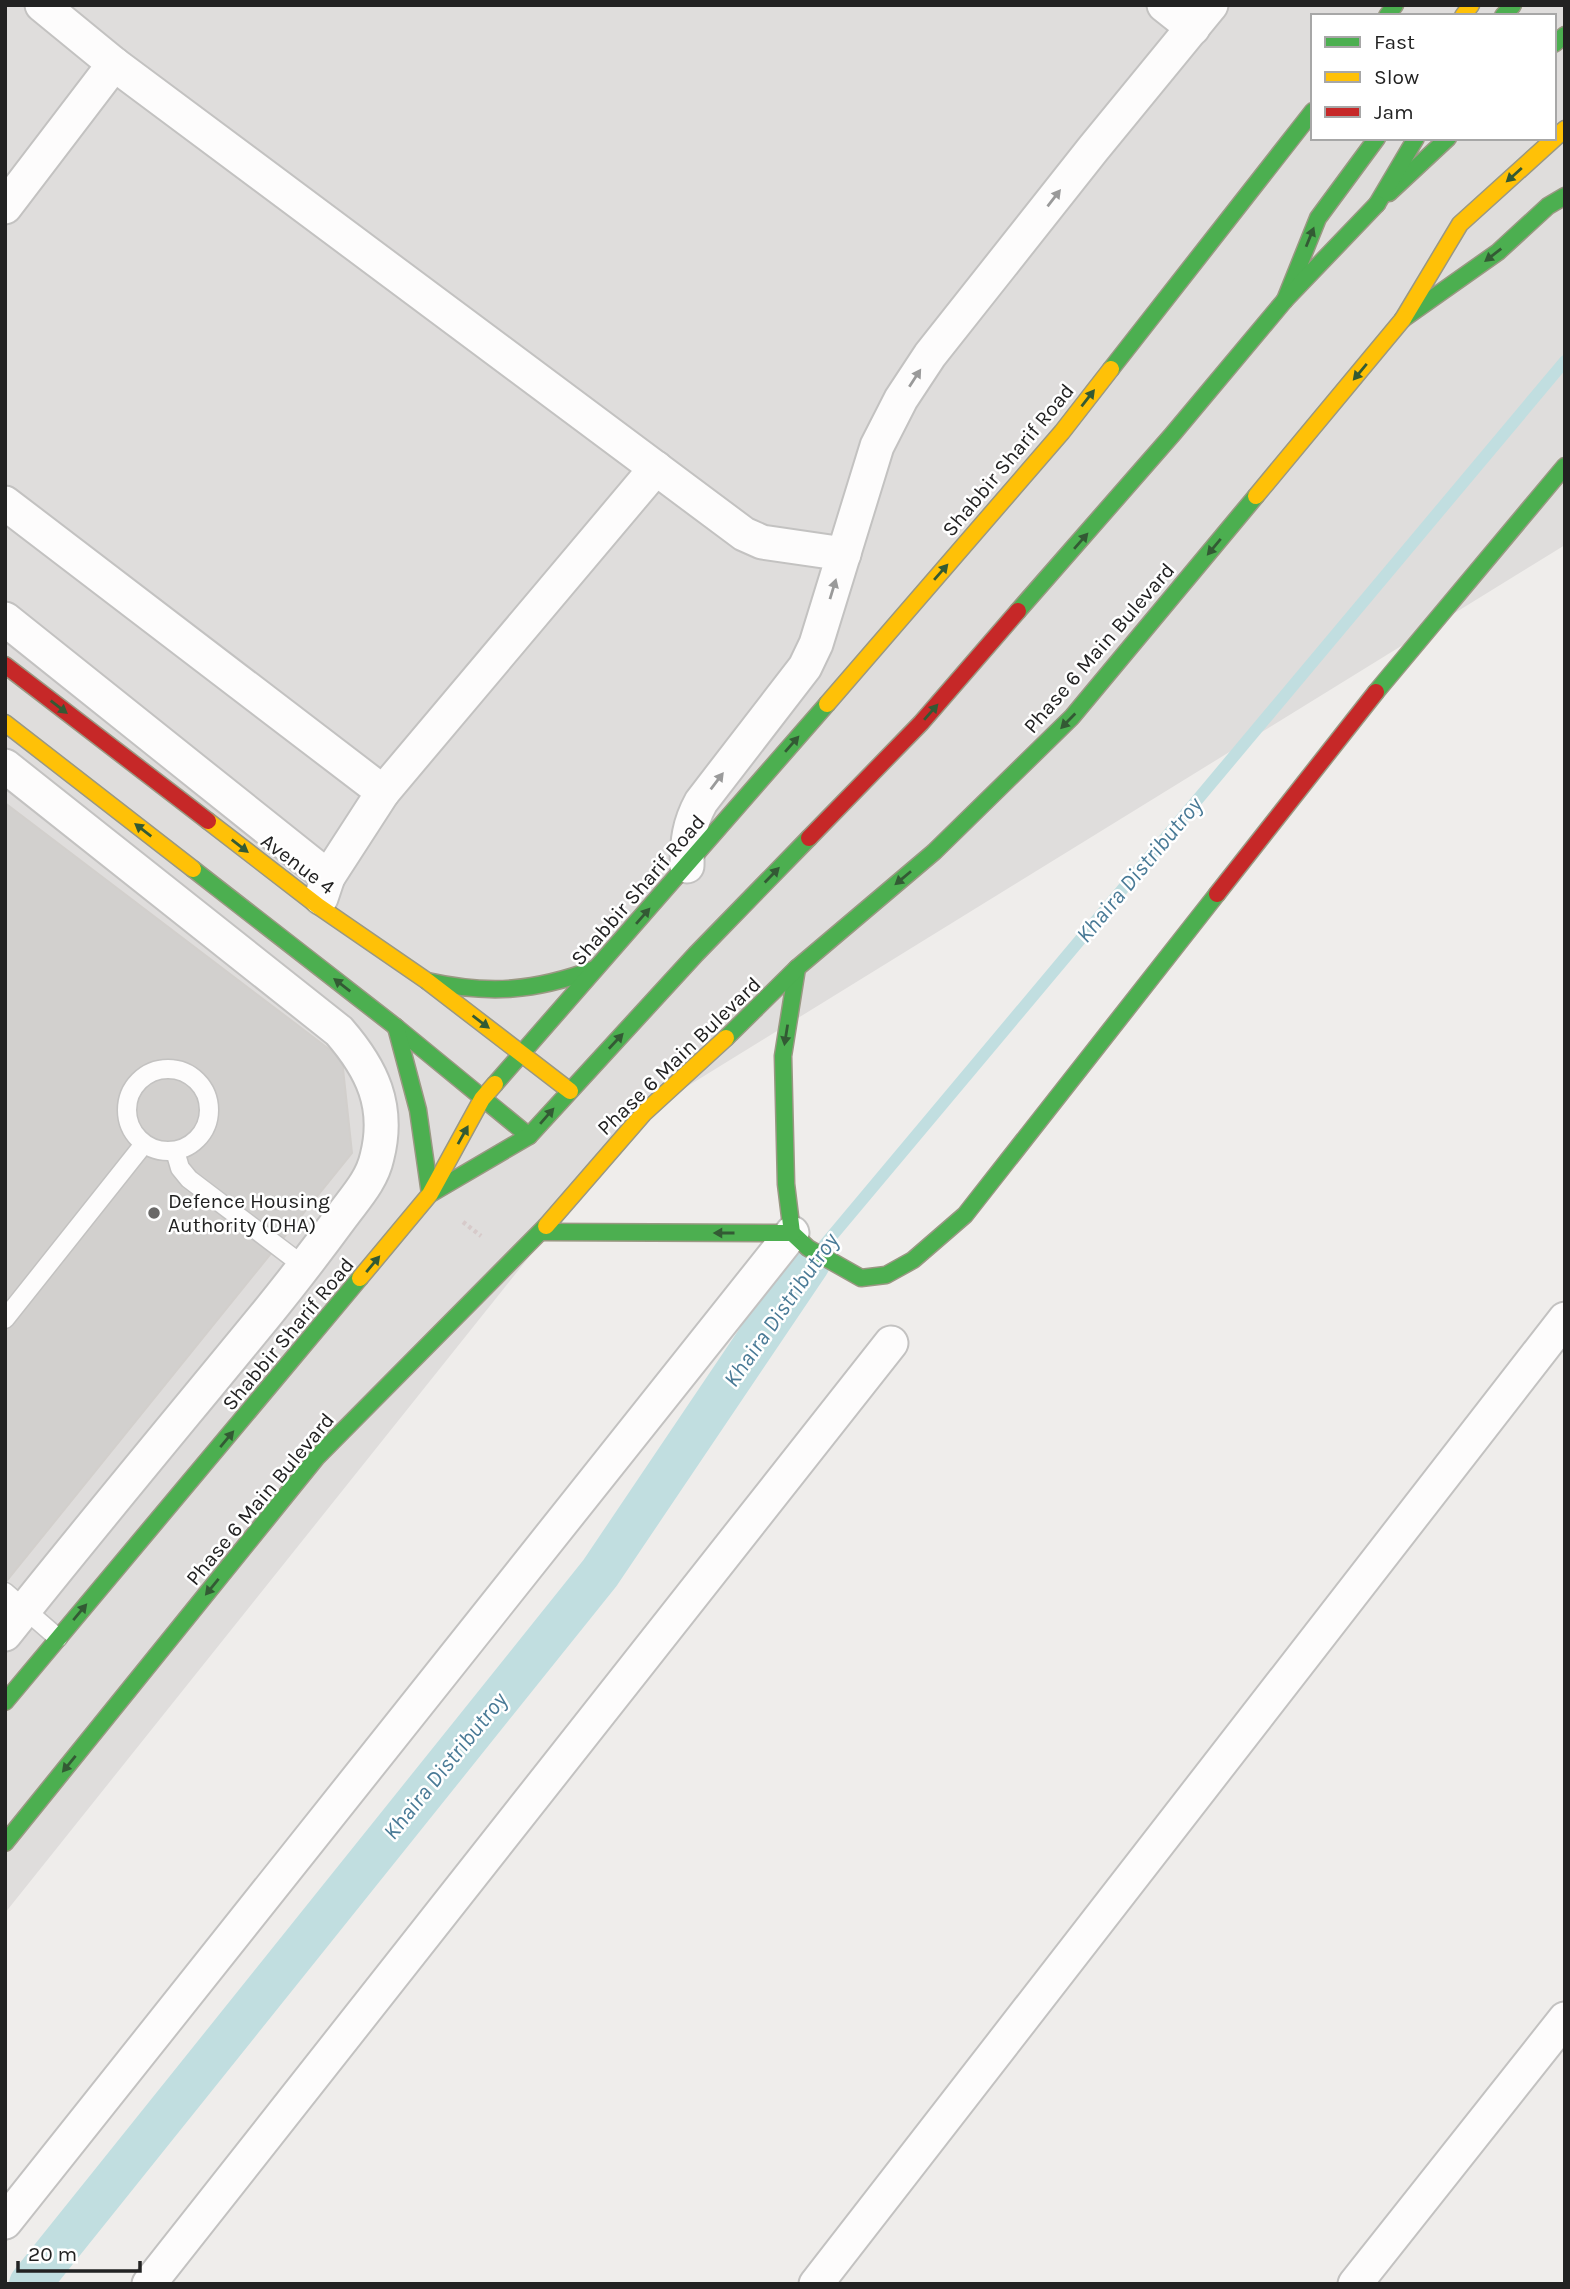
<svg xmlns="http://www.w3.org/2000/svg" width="1570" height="2289" font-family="Karla,sans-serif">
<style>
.residential{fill:#dfdddc;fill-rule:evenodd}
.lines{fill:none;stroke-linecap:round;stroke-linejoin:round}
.stream{stroke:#c1dee0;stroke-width:12}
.canal{stroke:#c1dee0;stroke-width:42}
.building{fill:#d2d0ce;stroke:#d2cfcc;stroke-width:2}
.lane-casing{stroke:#c3c2c1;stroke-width:21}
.street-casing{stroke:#c3c2c1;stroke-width:37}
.fast-casing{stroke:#9a9883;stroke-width:19}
.slow-casing{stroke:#9a9883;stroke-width:19}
.jam-casing{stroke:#9a9883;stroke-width:19}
.path{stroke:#d7caca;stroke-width:4.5;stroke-dasharray:3.5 3.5;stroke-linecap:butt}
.lane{stroke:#fdfcfc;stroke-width:18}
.street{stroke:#fdfcfc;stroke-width:33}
.fast{stroke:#4caf50;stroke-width:16}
.slow{stroke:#ffc107;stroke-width:16}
.jam{stroke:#c62828;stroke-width:16}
.oneway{fill:#335a34}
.oneway2{fill:#9a9a9a}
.poi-dot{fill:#6a6968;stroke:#fff;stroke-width:2.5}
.labels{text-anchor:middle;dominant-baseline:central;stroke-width:5;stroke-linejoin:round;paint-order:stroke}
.street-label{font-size:21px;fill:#222;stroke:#fff}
.poi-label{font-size:21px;fill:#222;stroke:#fff;text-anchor:start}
.water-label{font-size:23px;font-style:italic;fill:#497a96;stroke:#fff}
</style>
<rect width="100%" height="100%" fill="#efedeb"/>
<path class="residential" d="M5 5H1565V545L644 1113 5 1913ZM1313 16H1554V138H1313Z"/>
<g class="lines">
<path class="stream" d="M821 1249 1565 361"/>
<path class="canal" d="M30 2284 600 1573 809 1263"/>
</g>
<path class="building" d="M5 803 342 1059 352 1153 5 1583Z"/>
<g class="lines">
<g class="lane-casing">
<g id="lane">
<circle cx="168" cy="1110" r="41"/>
<path d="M175 1151 180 1168 189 1179 305 1267"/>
<path d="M5 1319 144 1144"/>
<path d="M5 1592 58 1638"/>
</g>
</g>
<g class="street-casing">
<g id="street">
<path d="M1164 5 1193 28"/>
<path d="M114 64 744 534 762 542 844 554"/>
<path d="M5 207 114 64 42 5"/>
<path d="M5 503 383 792 328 877"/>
<path d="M5 619 328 877 321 898"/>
<path d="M5 766 339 1031C372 1069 390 1106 377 1157 372 1180 356 1197 342 1216 317 1250 291 1284 264 1317 178 1422 90 1527 5 1634"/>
<path d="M383 792 656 468"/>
<path d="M687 866C687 841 689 824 701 802L805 667 816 644 877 446 901 399 930 355 1093 149 1211 5"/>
<path d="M5 2222 792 1233"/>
<path d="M149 2284 891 1343"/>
<path d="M816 2284 1565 1319"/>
<path d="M1355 2284 1565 2019"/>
</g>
</g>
<g class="fast-casing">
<g id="fast">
<path d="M1387 16 1395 5"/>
<path d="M1503 16 1513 5"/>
<path d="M1554 44 1565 35"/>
<path d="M1389 193 1448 138"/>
<path d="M1377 204 1416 138"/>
<path d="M1285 300 1318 218 1377 138"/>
<path d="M1403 319 1498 252 1548 206 1565 196"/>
<path d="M1111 369 1313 111"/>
<path d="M1018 611 1172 435 1285 300 1377 204"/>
<path d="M1376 692 1565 466"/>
<path d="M193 869 396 1027 529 1136"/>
<path d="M797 968 783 1056 786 1184 792 1233 808 1248 861 1278 886 1275 913 1260 965 1215 1217 894"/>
<path d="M427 981C490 995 535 991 595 969"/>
<path d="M396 1027 418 1110 430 1194"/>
<path d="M726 1038 797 968 934 852 1072 717 1256 496"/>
<path d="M495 1084 827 704"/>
<path d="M430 1194 529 1136 696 954 809 838"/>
<path d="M541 1232 792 1233"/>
<path d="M5 1702 360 1278"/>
<path d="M5 1843 317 1457 546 1226"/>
</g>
</g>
<g class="slow-casing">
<g id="slow">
<path d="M1463 16 1471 5"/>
<path d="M1403 319 1460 224 1565 129"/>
<path d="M1256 496 1403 319"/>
<path d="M827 704 1062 432 1111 369"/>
<path d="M5 723 193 869"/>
<path d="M208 821 318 906 427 981 570 1091"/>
<path d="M546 1226 644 1113 726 1038"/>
<path d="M360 1278 430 1194 482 1099 495 1084"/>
</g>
</g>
<g class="jam-casing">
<g id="jam">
<path d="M5 665 208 821"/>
<path d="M809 838 921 723 1018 611"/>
<path d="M1217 894 1376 692"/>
</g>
</g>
<path class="path" d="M463 1222 481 1236"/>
<use href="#lane" class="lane"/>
<use href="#street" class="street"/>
<use href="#fast" class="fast"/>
<use href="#slow" class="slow"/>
<use href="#jam" class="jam"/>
</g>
<defs><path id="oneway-solid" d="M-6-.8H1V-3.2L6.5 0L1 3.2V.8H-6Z" transform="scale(1.75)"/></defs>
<g class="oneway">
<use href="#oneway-solid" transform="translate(1514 175) rotate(138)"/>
<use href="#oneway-solid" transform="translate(1310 237) rotate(-68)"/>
<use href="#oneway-solid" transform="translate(1493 255) rotate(142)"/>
<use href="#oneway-solid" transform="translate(1360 372) rotate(130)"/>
<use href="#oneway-solid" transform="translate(1088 398) rotate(-52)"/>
<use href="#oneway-solid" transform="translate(1081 541) rotate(-49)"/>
<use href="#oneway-solid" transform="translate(1214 547) rotate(130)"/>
<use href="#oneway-solid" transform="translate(941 572) rotate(-49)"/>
<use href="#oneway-solid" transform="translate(59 707) rotate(38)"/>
<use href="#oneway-solid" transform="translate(931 712) rotate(-49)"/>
<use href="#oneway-solid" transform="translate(1068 721) rotate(134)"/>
<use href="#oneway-solid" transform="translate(792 744) rotate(-49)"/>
<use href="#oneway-solid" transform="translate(143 830) rotate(-142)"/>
<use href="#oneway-solid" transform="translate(240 846) rotate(38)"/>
<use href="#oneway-solid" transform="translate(772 875) rotate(-46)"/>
<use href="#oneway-solid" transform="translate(903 878) rotate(140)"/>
<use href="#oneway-solid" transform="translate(643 916) rotate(-49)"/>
<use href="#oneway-solid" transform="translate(342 985) rotate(-142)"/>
<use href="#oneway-solid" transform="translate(481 1022) rotate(37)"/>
<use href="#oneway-solid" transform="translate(786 1035) rotate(99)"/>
<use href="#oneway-solid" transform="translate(616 1041) rotate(-47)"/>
<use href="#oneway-solid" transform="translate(547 1116) rotate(-49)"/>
<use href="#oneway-solid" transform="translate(463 1135) rotate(-61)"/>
<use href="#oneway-solid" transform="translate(724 1233) rotate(-180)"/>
<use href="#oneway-solid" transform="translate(373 1264) rotate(-50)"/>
<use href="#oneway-solid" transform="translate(227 1439) rotate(-50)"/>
<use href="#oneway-solid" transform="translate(212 1587) rotate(129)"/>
<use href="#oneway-solid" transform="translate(80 1612) rotate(-50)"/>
<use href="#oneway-solid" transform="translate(69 1764) rotate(129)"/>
</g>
<g class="oneway2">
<use href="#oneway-solid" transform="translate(1054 198) rotate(-52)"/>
<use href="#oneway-solid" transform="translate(915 378) rotate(-57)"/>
<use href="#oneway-solid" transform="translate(833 589) rotate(-73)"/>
<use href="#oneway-solid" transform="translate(717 781) rotate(-53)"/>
</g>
<circle class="poi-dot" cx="154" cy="1213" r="7"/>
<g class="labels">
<g class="street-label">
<text transform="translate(1008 460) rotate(-50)">Shabbir Sharif Road</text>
<text transform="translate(1099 648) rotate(-49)">Phase 6 Main Bulevard</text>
<text transform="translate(298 864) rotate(37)">Avenue 4</text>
<text transform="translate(638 890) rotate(-49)">Shabbir Sharif Road</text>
<text transform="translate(679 1056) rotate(-44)">Phase 6 Main Bulevard</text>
<text transform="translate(288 1334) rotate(-50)">Shabbir Sharif Road</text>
<text transform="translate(260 1499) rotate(-50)">Phase 6 Main Bulevard</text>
</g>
<g class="poi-label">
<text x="168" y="1201">Defence Housing<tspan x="168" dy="24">Authority (DHA)</tspan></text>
</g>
<g class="water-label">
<text transform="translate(1139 870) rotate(-50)">Khaira Distributroy</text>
<text transform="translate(781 1310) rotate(-55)">Khaira Distributroy</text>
<text transform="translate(445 1766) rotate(-51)">Khaira Distributroy</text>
</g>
</g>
<rect width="1570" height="2289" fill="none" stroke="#222222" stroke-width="14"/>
<rect x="1311" y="14" width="245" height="126" fill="#ffffff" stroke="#a7a7a7" stroke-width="2"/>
<rect x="1325" y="37" width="35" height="10" fill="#4caf50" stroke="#a7a7a7" stroke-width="2"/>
<text x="1374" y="49" font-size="21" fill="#222222">Fast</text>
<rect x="1325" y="72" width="35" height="10" fill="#ffc107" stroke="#a7a7a7" stroke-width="2"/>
<text x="1374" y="84" font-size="21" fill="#222222">Slow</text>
<rect x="1325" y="107" width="35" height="10" fill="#c62828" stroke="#a7a7a7" stroke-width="2"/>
<text x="1374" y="119" font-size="21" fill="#222222">Jam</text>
<path d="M18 2261v10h122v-10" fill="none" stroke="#222222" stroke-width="3.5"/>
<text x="28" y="2261" font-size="21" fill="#222222" stroke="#ffffff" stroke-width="5" paint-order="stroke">20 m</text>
</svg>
